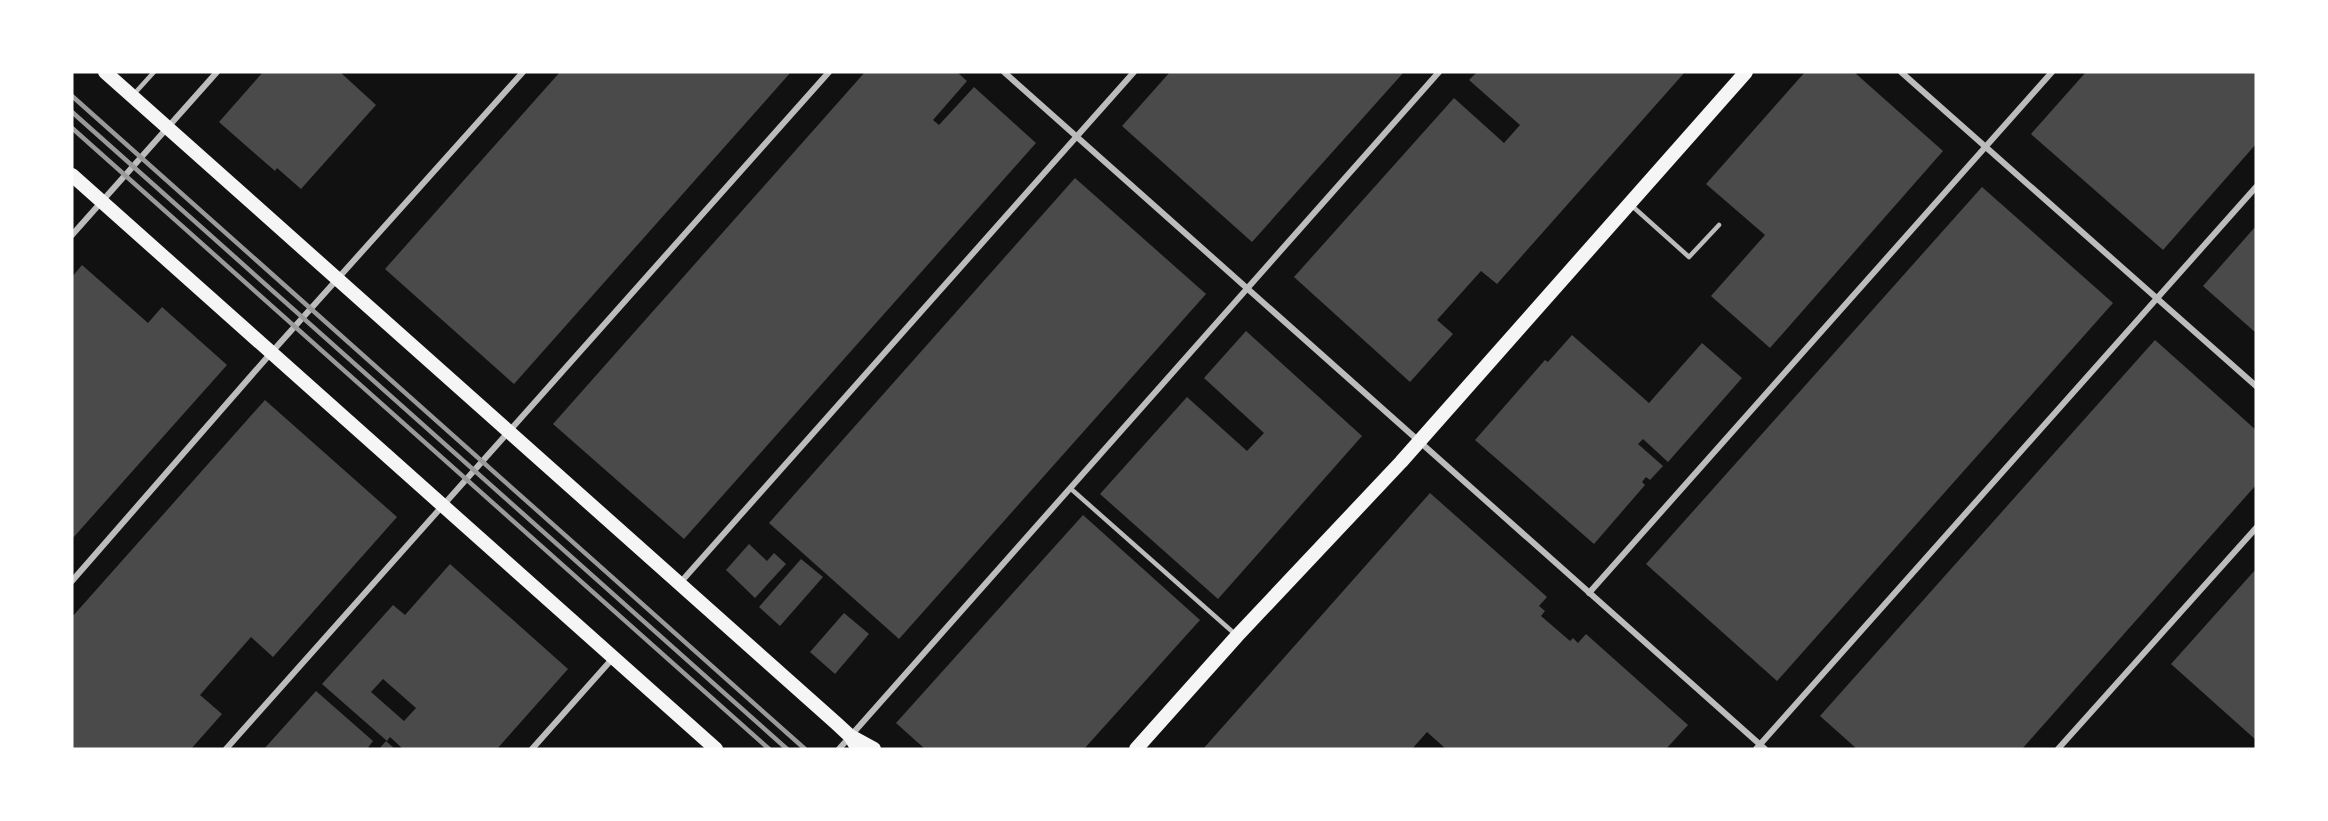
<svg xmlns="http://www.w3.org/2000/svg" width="2328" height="821" font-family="'Sofia Sans Condensed',sans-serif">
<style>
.building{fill:#4a4a4a;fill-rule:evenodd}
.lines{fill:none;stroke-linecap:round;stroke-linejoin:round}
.service{stroke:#bcbcbc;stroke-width:4.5}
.minor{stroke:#bcbcbc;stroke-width:6}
.primary{stroke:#f5f5f5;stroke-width:14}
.rail{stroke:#9a9a9a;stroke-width:4.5}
</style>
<rect width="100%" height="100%" fill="#111"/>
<g class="building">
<path d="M263 72H340L376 105 301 189 277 168 275 171 219 122Z"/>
<path d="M560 72H791L514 384 385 269Z"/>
<path d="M865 72H957L967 81 933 120 939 125 974 87 1036 143 684 539 553 424Z"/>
<path d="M1170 72H1404L1252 242 1122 126Z"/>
<path d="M1477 72H1685L1497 284 1481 271 1437 320 1453 334 1410 382 1294 277 1454 98 1504 143 1520 125 1469 80Z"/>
<path d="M1805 72H1854L1943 151 1770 348 1711 296 1765 235 1706 184Z"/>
<path d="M2086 72H2256V144L2163 250 2031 134Z"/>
<path d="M1075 178 1206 294 899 639 769 523Z"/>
<path d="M1982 187 2113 303 1777 681 1646 564Z"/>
<path d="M2256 226V333L2203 286Z"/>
<path d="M82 265 148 323 162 307 227 365 72 539V277Z"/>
<path d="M1246 331 1362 436 1218 599 1100 494 1187 397 1247 451 1264 433 1204 378Z"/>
<path d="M1572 335 1649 403 1702 343 1742 378 1668 462 1643 439 1638 444 1663 466 1650 480 1646 477 1642 482 1645 485 1594 544 1475 440 1545 360 1548 362Z"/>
<path d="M2155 340 2256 430V485L2022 749H1857L1820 716Z"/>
<path d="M265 400 397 517 273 657 251 637 200 695 222 714 191 749H72V617Z"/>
<path d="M1430 493 1547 597 1539 606 1545 611 1541 616 1555 628 1570 641 1573 638 1578 643 1586 634 1688 725 1666 749H1446L1427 732 1412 749H1203Z"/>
<path d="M1083 515 1200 620 1084 749H925L896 723Z"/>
<path d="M749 544 767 561 774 553 786 564 755 598 726 570Z"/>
<path d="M801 559 823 577 780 626 759 607Z"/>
<path d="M450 564 568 669 497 749H403L390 737 387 741 322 684 393 605 405 615ZM383 679 416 708 404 721 371 692Z"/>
<path d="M2256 569V740L2171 664Z"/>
<path d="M844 613 869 634 835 674 810 652Z"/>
<path d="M316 691 373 741 367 749H264Z"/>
<path d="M386 741 395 749H379Z"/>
</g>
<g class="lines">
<g class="service">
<path d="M134 94 154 72"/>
<path d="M1631 205 1689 257 1719 225"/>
<path d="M1070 488 1235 634"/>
</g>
<g class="minor">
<path d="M1004 72 1765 749"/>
<path d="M1901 72 2256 386"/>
<path d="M72 235 217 72"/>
<path d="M72 581 271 353 523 72"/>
<path d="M680 583 1134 72"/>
<path d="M1589 593 2052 72"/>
<path d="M226 749 829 72"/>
<path d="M532 749 613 658"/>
<path d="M839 749 1439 72"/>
<path d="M1756 749 2256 187"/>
<path d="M2058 749 2256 528"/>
</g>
<g class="primary">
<path d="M105 72 836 723 850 736 858 749"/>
<path d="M72 175 716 749"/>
<path d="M852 737 874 749"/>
<path d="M1136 749 1237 636 1401 462 1746 72"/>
</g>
<g class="rail">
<path d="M72 96 805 749"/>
<path d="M72 112 787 749"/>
<path d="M72 128 769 749"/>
</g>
</g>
<rect width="2328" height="821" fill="none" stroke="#ffffff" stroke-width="147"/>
</svg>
